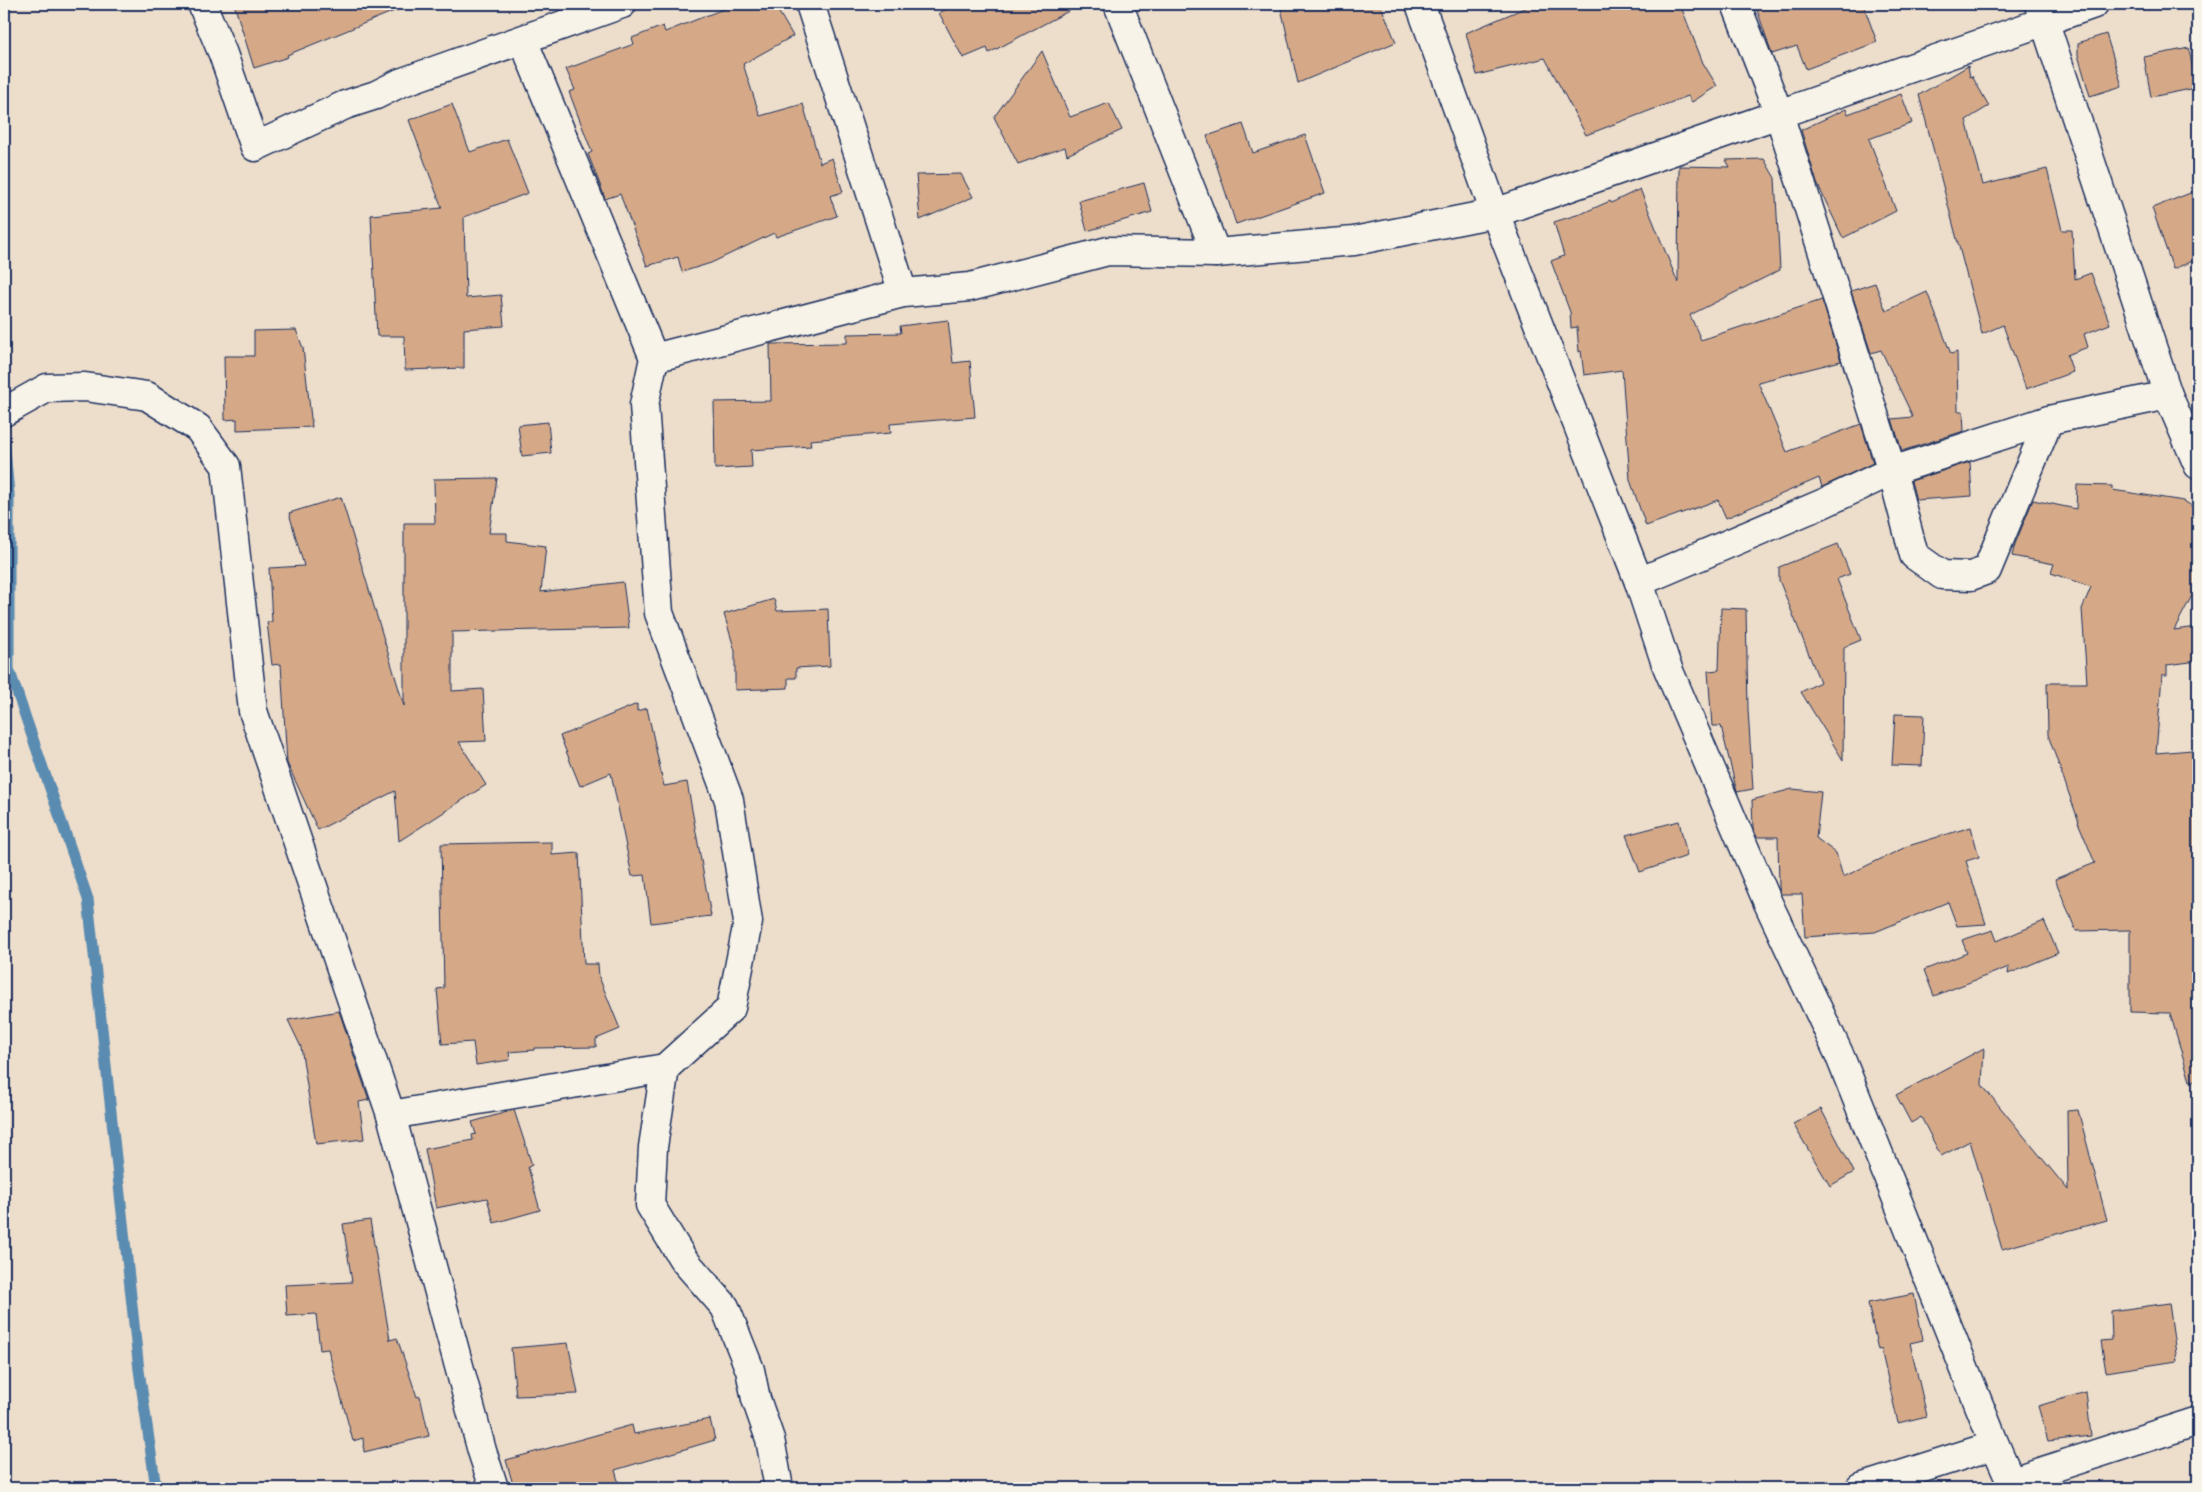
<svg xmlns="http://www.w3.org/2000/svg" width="2202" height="1492" font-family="Mynerve,sans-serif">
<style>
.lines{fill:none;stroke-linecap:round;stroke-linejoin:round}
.stream{stroke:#5a8bb0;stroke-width:11}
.building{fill:#d5a987;stroke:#1b2f5e}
.minor-casing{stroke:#1b2f5e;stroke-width:31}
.minor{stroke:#f7f3e8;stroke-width:28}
</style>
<rect width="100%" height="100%" fill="#edddcb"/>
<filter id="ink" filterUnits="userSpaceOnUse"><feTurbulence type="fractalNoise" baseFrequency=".02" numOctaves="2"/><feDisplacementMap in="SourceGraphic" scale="10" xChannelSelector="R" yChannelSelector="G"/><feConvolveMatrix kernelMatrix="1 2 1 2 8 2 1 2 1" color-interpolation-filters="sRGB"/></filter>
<g filter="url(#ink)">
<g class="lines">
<path class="stream" d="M4 439 9 494V669L88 899 139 1370 156 1488"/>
</g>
<g class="building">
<path d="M234 4H409V5L287 55 288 57 254 68Z"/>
<path d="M736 4H774L793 36 743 64 760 116 803 104 820 163 832 158 843 192 830 196 837 216 776 237 774 233 711 263 682 272 678 257 647 266 620 194 605 199 602 190 588 154 592 152 569 92 575 90 566 69 634 44 632 38 663 26 665 32Z"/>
<path d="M956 4H1082L989 53 987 48 963 58 939 13Z"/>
<path d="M1280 4H1380L1396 42 1298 83Z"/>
<path d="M1534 4H1680L1703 63 1717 86 1692 102 1688 96 1586 135 1545 58 1477 75 1466 33Z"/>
<path d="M1755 4H1863L1877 42 1806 69 1797 46 1772 54Z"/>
<path d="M2106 34 2122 86 2090 96 2078 55V43Z"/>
<path d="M2189 48 2196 88 2151 97 2144 57Z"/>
<path d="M1042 51 1070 117 1109 103 1122 130 1067 155 1065 147 1018 164 994 117Z"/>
<path d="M1968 66 1970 77 1972 76 1989 106 1966 120 1983 185 2047 169 2062 230H2072L2075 279 2091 273 2110 324 2084 334 2088 347 2067 355 2073 372 2026 389 2003 325 1982 334 1919 95Z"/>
<path d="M1901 94 1912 123 1869 139 1896 211 1843 238 1817 183 1801 130 1846 109 1848 114Z"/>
<path d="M452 104 470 152 507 139 528 193 464 217 466 298 501 295 504 326 464 329V368L405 370 404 336H377L371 215 442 208 409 120Z"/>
<path d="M1243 124 1253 153 1305 135 1325 193 1236 224 1207 136Z"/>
<path d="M1764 159 1775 178 1780 270 1690 315 1701 340 1822 300 1841 361 1758 382 1787 452 1861 424 1873 463 1822 487 1819 478 1726 518 1718 500 1646 526 1630 480 1622 370 1584 375 1581 351 1579 352 1577 327 1571 328 1570 312 1551 261 1564 256 1554 222 1583 213 1610 201 1611 203 1640 189 1678 283 1679 166 1730 167 1726 160Z"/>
<path d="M961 174 973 197 920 220 916 175Z"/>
<path d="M1144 183 1152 212 1087 231 1079 201Z"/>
<path d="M2198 190V259L2173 269 2152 208Z"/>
<path d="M1875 283 1886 311 1927 292 1951 354 1957 352 1958 411H1963L1964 431 1902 451 1892 419 1913 417 1881 350 1871 353 1851 291Z"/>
<path d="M948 320 953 363 970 361 975 417 890 424 891 433 810 440 811 446 751 450 752 467 715 469 714 402 771 401 770 344 847 343V334L901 333 900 326Z"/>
<path d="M296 330 303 348 312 427 237 430V419L225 420 224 356H254V331Z"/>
<path d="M548 422 551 453 522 456 518 425Z"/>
<path d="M1970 462 1972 496 1916 500 1911 481Z"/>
<path d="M497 478 489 533H507V541L546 546 541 592 623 582 629 628 452 632V691L483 689 486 741 459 742 486 785 399 841 395 791 318 830 287 763 281 664 272 665 267 622H272L269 568 304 566 289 513 341 497 404 706V523H435L434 479Z"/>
<path d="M2077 485 2112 486V490L2184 501 2198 510V584L2174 630 2198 627V661L2167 665V675H2162L2156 753 2192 750 2195 784 2198 783V1080L2190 1081 2170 1013 2130 1012V930L2076 931 2055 879 2095 863 2078 822H2079L2048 735 2047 683H2087L2082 609 2091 587 2051 573 2054 564 2012 556 2015 544 2033 500 2076 509Z"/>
<path d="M1838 544 1850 574 1837 579 1861 640 1844 647 1843 760 1801 692 1820 682 1779 580V567Z"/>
<path d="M774 599 777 611 828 609 830 666 796 668V678H788V688L735 690V651L724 614Z"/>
<path d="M1721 608 1746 609 1748 710 1753 789 1737 792 1721 726H1712L1708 671 1719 670Z"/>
<path d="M637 704V711L647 708 664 786 687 782 711 916 651 923 645 875 632 876 611 773 580 786 560 736Z"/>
<path d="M1895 714 1924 715 1922 766 1892 765Z"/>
<path d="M1792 789 1821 792 1816 838 1836 853 1843 877 1908 846 1971 827 1979 857 1966 861 1986 924 1957 926 1948 902 1875 932 1805 937 1802 894H1781L1779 888 1778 837H1757L1753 828 1752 800Z"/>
<path d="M1679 821 1687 856 1640 872 1626 835Z"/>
<path d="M552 842V855L579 853 584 964H598L599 977 620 1029 596 1039V1047L534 1048V1050L509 1052 510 1060 476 1065 473 1042 442 1044 437 989 444 988 441 844Z"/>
<path d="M2044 921 2058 953 2008 974 2009 967 1934 996 1924 970 1967 953 1962 940 1993 930 1997 941Z"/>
<path d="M339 1011 369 1100 359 1102 364 1139 316 1144 301 1047 288 1020Z"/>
<path d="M1984 1048 1982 1085 2068 1190 2067 1111 2078 1110 2107 1220 2002 1249 1970 1141 1941 1156 1921 1117 1911 1123 1896 1095Z"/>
<path d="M1821 1109 1854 1172 1830 1186 1793 1124Z"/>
<path d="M514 1110 532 1165 528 1167 540 1210 494 1223 487 1198 436 1208 425 1149 473 1140 472 1135 476 1134 472 1122Z"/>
<path d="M370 1220 390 1340 397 1338 417 1397 420 1396 429 1436 364 1452 363 1438 353 1441 328 1349 320 1350 316 1314 287 1316 285 1285 352 1282 343 1224Z"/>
<path d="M1914 1294 1923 1340 1910 1343 1927 1416 1898 1423 1881 1349 1878 1350 1868 1303Z"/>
<path d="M2169 1303 2177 1361 2106 1372 2101 1341 2112 1340 2111 1311Z"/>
<path d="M568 1343 578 1394 516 1396 511 1348Z"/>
<path d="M2086 1392 2091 1436 2048 1441 2038 1406Z"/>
<path d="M710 1419 715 1440 615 1470 620 1488H514L506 1460 632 1425 634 1434Z"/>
</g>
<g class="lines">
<g class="minor-casing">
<g id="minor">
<path d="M202 4 223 54 255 147 345 105 376 95 400 83 622 4"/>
<path d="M810 4 903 293"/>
<path d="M1118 4 1216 253"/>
<path d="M1420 4 1495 213 1639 582 1666 664 1768 903 1839 1054 1995 1445 2014 1488"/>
<path d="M1736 4 1779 114 1892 471 2049 420"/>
<path d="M2039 5 2168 395 2198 465"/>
<path d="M523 40 654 358 644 405 659 613 729 800 748 922 731 1008 665 1068 653 1147 650 1205 683 1259 725 1307 750 1370 756 1399 770 1439 779 1488"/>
<path d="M654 358 903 293 970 287 1108 251 1216 253 1354 241 1495 213 2094 4"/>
<path d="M4 412 47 388 85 387 147 396 198 428 226 466 253 711 391 1115 665 1068"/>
<path d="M1639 582 1824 503 1892 471 1914 555 1942 575 1971 576 1987 570 2049 420 2168 395"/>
<path d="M391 1115 482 1451 494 1488"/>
<path d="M2012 1481 2198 1421"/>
<path d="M1860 1488 1995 1445"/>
</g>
</g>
<use href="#minor" class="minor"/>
</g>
</g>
<rect width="2202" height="1492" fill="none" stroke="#f7f3e8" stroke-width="20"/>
<rect x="10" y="10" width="2182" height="1472" fill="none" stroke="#1b2f5e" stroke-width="2" filter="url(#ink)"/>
</svg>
